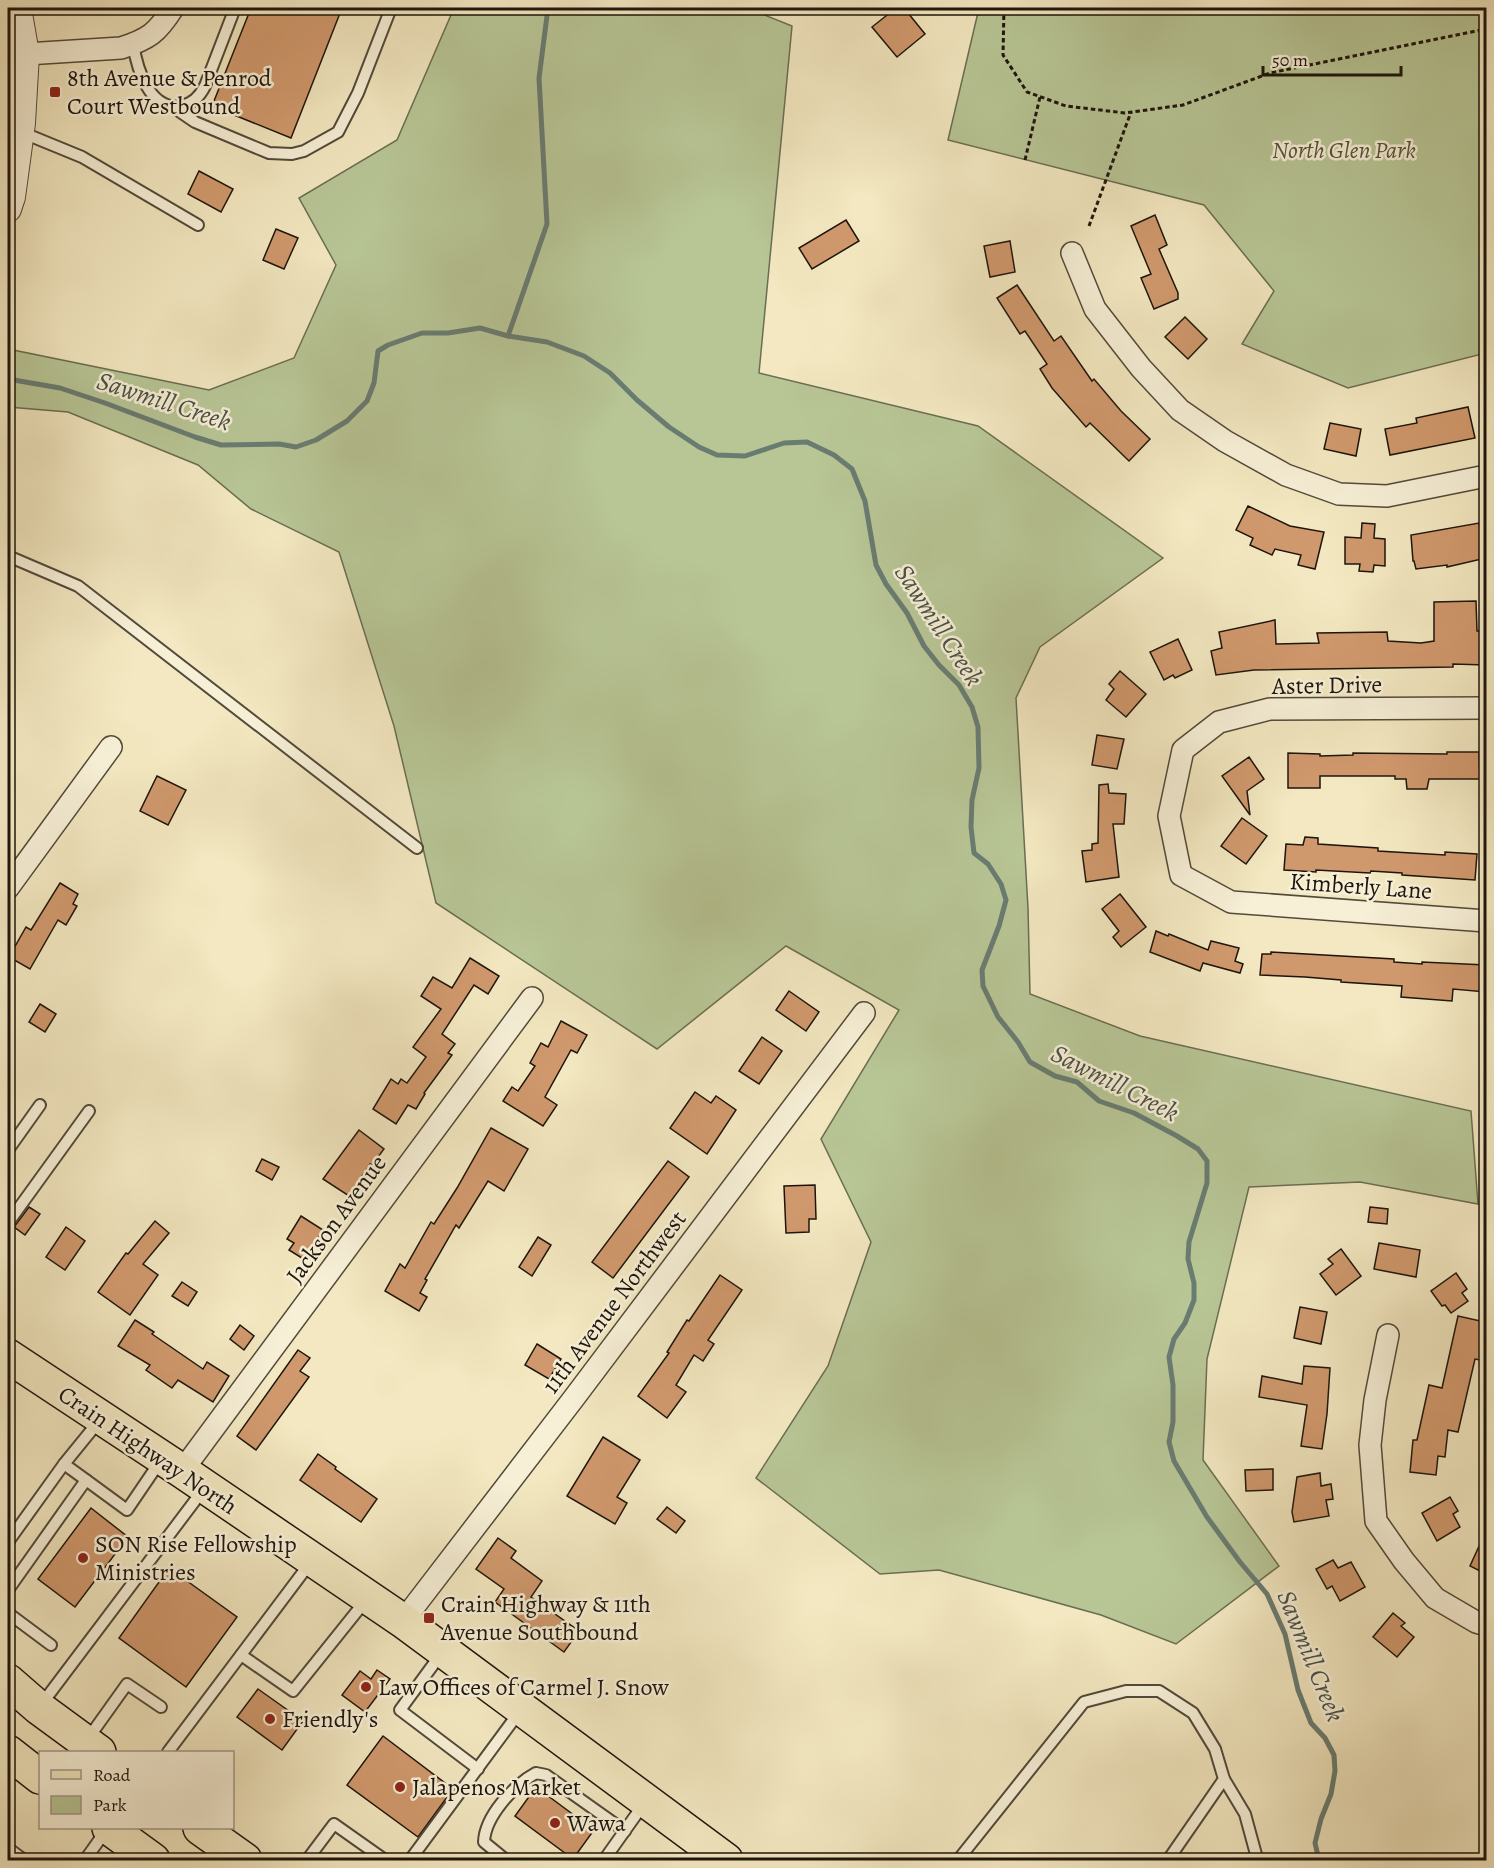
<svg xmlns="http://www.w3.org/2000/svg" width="1494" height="1868" font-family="Alegreya,serif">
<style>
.green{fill:#b8c696;stroke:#6a6e52;stroke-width:1.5}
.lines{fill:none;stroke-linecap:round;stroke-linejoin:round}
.stream{stroke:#697c72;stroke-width:5}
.building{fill:#d0996d;stroke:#1d150d;stroke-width:1.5}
.service-casing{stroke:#524a3a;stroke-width:14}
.minor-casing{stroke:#524a3a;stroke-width:24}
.tertiary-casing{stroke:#524a3a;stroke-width:28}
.primary-casing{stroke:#1d150d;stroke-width:36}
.path{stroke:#1d150d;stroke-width:3;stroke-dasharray:4.5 3;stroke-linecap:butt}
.service{stroke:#f7f0d7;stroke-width:10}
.minor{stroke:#f7f0d7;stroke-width:21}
.tertiary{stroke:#f7f0d7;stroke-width:26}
.primary{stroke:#f3e8c1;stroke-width:33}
.poi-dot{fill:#8f2418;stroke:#f7f0d7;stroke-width:2}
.labels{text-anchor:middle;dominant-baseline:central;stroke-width:5;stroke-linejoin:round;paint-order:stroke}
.poi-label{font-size:24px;fill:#1d150d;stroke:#f7f0d7;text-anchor:start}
.park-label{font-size:24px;font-style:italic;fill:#53533d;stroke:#f7f0d7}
.street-label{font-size:24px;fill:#1d150d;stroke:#f7f0d7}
.water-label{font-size:26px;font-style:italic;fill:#495148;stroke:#f7f0d7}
</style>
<rect width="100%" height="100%" fill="#f3e8c1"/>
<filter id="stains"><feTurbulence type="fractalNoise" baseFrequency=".00333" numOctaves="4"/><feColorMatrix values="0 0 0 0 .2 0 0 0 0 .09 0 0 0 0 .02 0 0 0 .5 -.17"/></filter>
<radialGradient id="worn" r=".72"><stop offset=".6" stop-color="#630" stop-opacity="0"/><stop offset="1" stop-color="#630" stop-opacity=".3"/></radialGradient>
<g class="green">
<path d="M454 8H747L792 26 759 373 978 426 1163 558 1040 647 1016 698 1028 908 1030 994 1140 1036 1471 1111 1478 1204 1360 1182 1249 1187 1207 1359 1203 1460 1279 1566 1176 1644 1101 1615 939 1570 880 1574 756 1478 828 1366 871 1242 821 1139 899 1010 786 946 657 1049 436 903 394 726 339 552 251 509 198 465 68 412 8 407V349L209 390 294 358 336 265 299 198 397 140Z"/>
<path d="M979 8H1486V353L1348 388 1242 344 1274 291 1204 205 948 140Z"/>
</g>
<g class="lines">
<g class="stream">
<path d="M508 336 547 224 539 78 548 8"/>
<path d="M8 379 60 388 105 403 195 437 221 445 279 444 296 447 316 440 347 421 367 401 374 383 378 351 388 345 422 333H448L480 328 508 336 547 342 584 356 610 373 637 400 669 427 699 447 717 455 745 456 784 443 807 442 834 455 852 469 865 501 876 565 886 584 907 613 924 646 939 665 959 685 972 707 978 727 979 768 972 800 971 827 974 853 988 864 1001 884 1006 900 999 926 982 970 983 986 998 1017 1018 1042 1030 1062 1055 1076 1077 1082 1099 1101 1134 1113 1177 1136 1198 1149 1207 1161V1183L1189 1242 1188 1259 1194 1283V1300L1185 1323 1174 1339 1169 1357 1173 1385V1422L1169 1442 1174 1461 1207 1517 1240 1562 1267 1594 1285 1634 1298 1690 1311 1723 1325 1738 1334 1755 1335 1771 1331 1794 1321 1819 1315 1843 1319 1860"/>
</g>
</g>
<g class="building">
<path d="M251 8H342L291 138 212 106Z"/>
<path d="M896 8H904L925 34 897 57 872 27Z"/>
<path d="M199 171 233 189 221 212 188 194Z"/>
<path d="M1155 215 1167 245 1159 249 1178 293V299L1154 309 1141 278 1151 274 1131 226Z"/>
<path d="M846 220 859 241 812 269 799 248Z"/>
<path d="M276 229 298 238 284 269 263 260Z"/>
<path d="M1010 241 1015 272 990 277 984 246Z"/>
<path d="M1017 285 1054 341 1061 336 1092 381 1094 379 1121 411 1150 439 1129 461 1090 423 1086 427 1052 388 1040 369 1047 364 1025 331 1020 334 997 298Z"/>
<path d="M1185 317 1207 339 1188 359 1165 337Z"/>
<path d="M1468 407 1475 438 1390 455 1385 429 1417 423 1416 418Z"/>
<path d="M1330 423 1361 429 1356 456 1324 449Z"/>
<path d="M1248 506 1290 526 1324 532 1315 569 1298 565 1301 555 1275 549 1272 555 1250 545 1253 538 1236 530Z"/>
<path d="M1362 523 1375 524 1374 538 1385 539V566L1374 565 1373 572 1359 571 1360 564H1345V537L1361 538Z"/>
<path d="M1479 523 1486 558 1447 567V565L1416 569 1414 561H1413L1411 535Z"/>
<path d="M1476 601 1477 631H1486V665L1453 664V667L1254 670 1216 675 1211 651 1222 648 1219 632 1275 620 1276 644 1319 643 1317 633 1387 632 1388 641 1421 643 1434 641V602Z"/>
<path d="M1178 639 1192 670 1175 678 1173 675 1164 680 1150 652Z"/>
<path d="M1120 671 1146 694 1126 717 1106 700 1114 689 1109 684Z"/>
<path d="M1097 735 1124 739 1117 769 1092 765Z"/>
<path d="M1447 752H1479L1480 779H1429L1427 789H1407L1406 779H1395V776H1320V788H1288V753L1320 754V756L1353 755V753L1447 754Z"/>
<path d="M1249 757 1264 779 1247 791 1250 815 1222 776Z"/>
<path d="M157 776 186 790 168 825 140 811Z"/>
<path d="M1108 784 1109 793 1126 794 1124 824H1113L1119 877 1086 882 1082 851 1092 850V844L1098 843 1099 785Z"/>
<path d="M1242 818 1267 836 1246 864 1221 846Z"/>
<path d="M1305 837 1318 838V844L1378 848V851L1445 855V852L1477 854 1475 880 1402 875V873L1371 871 1370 873 1316 870V872L1284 870 1286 844 1303 845Z"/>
<path d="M60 883 78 894 73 904 77 906 66 925 58 920 30 969 9 957 26 927 31 930Z"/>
<path d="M1120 894 1146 927 1121 947 1113 937 1119 931 1102 909Z"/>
<path d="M1156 931 1168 936 1169 934 1208 950 1211 941 1239 948 1235 961 1243 964 1240 973 1203 963 1200 971 1150 952Z"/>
<path d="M1271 952 1394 959V962L1422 964V962L1486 965V992L1453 989 1452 1001 1401 997 1402 986 1341 982V980L1305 977 1260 975 1262 954H1271Z"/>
<path d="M470 958 499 976 488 994 474 985 442 1034 455 1044 448 1053 452 1055 424 1093 425 1094 416 1109 408 1105 396 1124 373 1109 391 1079 398 1084 401 1079 407 1083 426 1057 413 1047 441 1009 421 996 433 977 452 988Z"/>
<path d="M789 991 819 1012 806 1031 776 1010Z"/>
<path d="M40 1004 56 1014 45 1032 29 1022Z"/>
<path d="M561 1021 587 1035 577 1053 571 1050 545 1097 557 1105 543 1126 503 1101 512 1087 518 1091 535 1066 530 1063 541 1043 548 1047Z"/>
<path d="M762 1037 782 1051 759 1084 739 1071Z"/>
<path d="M695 1092 711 1103 716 1096 736 1110 707 1154 670 1128Z"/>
<path d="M491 1128 528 1149 504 1191 488 1181 459 1228 456 1225 425 1279 427 1280 420 1293 427 1297 419 1311 385 1291 400 1264 405 1268 431 1222 434 1224 457 1188Z"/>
<path d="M359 1130 384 1149 372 1165 370 1164 349 1196 323 1179Z"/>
<path d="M262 1159 279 1167 272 1180 256 1171Z"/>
<path d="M668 1161 689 1177 613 1278 592 1262Z"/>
<path d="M815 1185 816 1219H809V1232L786 1233 784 1186Z"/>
<path d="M29 1207 40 1214 25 1235 14 1227Z"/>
<path d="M1370 1207 1388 1209 1387 1224 1368 1222Z"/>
<path d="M301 1216 323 1230 305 1260 289 1250 294 1243 287 1239Z"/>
<path d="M155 1221 169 1233 143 1264 158 1275 130 1315 98 1292 126 1253 128 1254Z"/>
<path d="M66 1227 85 1241 65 1270 46 1257Z"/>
<path d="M538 1237 551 1245 532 1276 519 1267Z"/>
<path d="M1379 1243 1420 1250 1416 1277 1374 1269Z"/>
<path d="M1341 1249 1361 1276 1336 1295 1320 1274 1333 1264 1328 1259Z"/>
<path d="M1456 1273 1467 1289 1462 1293 1468 1301 1451 1313 1445 1305 1442 1306 1431 1291Z"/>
<path d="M720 1275 742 1290 708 1340 714 1344 703 1361 694 1355 676 1385 686 1392 667 1418 638 1396 669 1353 667 1352 687 1320 689 1321Z"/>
<path d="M182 1282 197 1292 188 1306 172 1296Z"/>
<path d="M1300 1307 1327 1312 1321 1344 1294 1338Z"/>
<path d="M1458 1316 1485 1322 1481 1340 1486 1342V1361L1475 1359 1458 1432 1448 1430 1445 1457 1438 1456 1436 1475 1410 1472 1413 1440H1417L1429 1385 1442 1388Z"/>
<path d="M135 1320 154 1332 152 1334 203 1369 207 1362 229 1376 213 1402 178 1380 172 1388 146 1370 150 1365 118 1346Z"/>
<path d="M240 1325 254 1336 244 1350 230 1339Z"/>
<path d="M537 1344 561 1359 549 1379 525 1365Z"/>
<path d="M298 1350 310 1358 300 1371 309 1377 256 1450 237 1436Z"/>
<path d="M1304 1366 1330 1368 1327 1414 1322 1449 1301 1446 1307 1405 1259 1397 1262 1376 1302 1384Z"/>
<path d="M603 1437 640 1460 617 1497 627 1503 615 1524 567 1496Z"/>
<path d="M318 1454 336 1467 335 1469 377 1499 361 1522 300 1480Z"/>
<path d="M1273 1469V1490L1246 1491 1245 1470Z"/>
<path d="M1320 1473 1321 1486 1331 1484 1333 1499 1326 1500 1329 1516 1294 1522 1292 1512 1297 1477Z"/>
<path d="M1450 1497 1458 1511 1453 1514 1460 1527 1437 1541 1422 1513Z"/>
<path d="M667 1507 685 1521 676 1533 657 1519Z"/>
<path d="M91 1508 128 1537 75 1607 38 1579Z"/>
<path d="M1486 1531V1574L1470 1566Z"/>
<path d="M498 1538 516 1551 511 1558 542 1581 531 1597 579 1631 564 1652 495 1602 504 1589 476 1569Z"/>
<path d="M1333 1560 1338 1568 1351 1562 1365 1587 1340 1601 1332 1586 1327 1589 1316 1569Z"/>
<path d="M169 1568 237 1617 186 1687 119 1638Z"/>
<path d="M1393 1613 1405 1623 1401 1626 1414 1637 1397 1657 1373 1637Z"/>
<path d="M377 1670 390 1679 365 1712 342 1695 360 1671 371 1679Z"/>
<path d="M258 1689 303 1721 282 1750 237 1717Z"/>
<path d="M383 1736 453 1789 418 1837 347 1785Z"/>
<path d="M536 1787 594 1830 573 1859 515 1816Z"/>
</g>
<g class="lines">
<g class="service-casing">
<g id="service">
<path d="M133 44C137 68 149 111 181 106 193 104 200 96 205 86L235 8"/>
<path d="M173 107 195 122 269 153 292 154 304 151 338 132 358 93 391 8"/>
<path d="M21 132 82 157 198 225"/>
<path d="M8 556 78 586 417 848"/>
<path d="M8 1150 40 1105"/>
<path d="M8 1223 89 1111"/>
<path d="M64 1464 86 1480"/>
<path d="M8 1542 64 1464 99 1421"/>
<path d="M8 1590 86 1480 127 1510 161 1460"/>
<path d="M8 1613 51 1645"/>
<path d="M441 1654 400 1710 478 1769"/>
<path d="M241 1655 293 1691 366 1600"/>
<path d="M41 1705 203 1490"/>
<path d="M87 1740 127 1684 161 1707"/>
<path d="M168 1752 310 1563"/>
<path d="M1224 1779 1245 1814 1257 1858 1255 1860"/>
<path d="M8 1848 24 1860"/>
<path d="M85 1860 107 1829"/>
<path d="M307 1860 334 1824 385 1860"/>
<path d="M410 1860 520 1711"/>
<path d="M506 1860 484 1842C485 1816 514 1785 536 1773L546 1775 625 1831"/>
<path d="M604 1860 643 1805"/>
<path d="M958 1860 1084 1702 1126 1691H1159L1193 1713 1215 1749 1224 1779 1168 1860"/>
</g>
</g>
<g class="minor-casing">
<g id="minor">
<path d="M26 54 121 48C149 39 157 33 173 8"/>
<path d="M1072 253 1095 309 1141 368 1180 410 1225 441 1286 475 1339 494 1387 496 1486 476"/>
<path d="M1486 708 1270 709 1219 722 1183 750 1169 816 1181 875 1231 902 1486 921"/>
<path d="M8 888 111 747"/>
<path d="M1388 1335 1375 1400 1370 1445 1376 1521 1404 1561 1435 1598 1476 1622 1486 1625"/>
<path d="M182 1471 532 998"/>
<path d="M403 1621 574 1398 864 1013"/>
</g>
</g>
<g class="tertiary-casing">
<path id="tertiary" d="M8 209 12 197 22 123 26 54 18 8"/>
</g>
<g class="primary-casing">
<g id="primary">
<path d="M8 1356 182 1471 403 1621 726 1860"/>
<path d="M8 1681 39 1708 99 1752"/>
<path d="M8 1752 40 1777"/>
<path d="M109 1828 153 1860"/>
<path d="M200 1828 245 1860"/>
</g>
</g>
<g class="path">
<path d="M1004 8 1003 55 1027 92 1066 106 1125 113 1183 105 1270 73 1486 29"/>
<path d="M1025 160 1040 97"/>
<path d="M1089 226 1131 112"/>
</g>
<use href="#service" class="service"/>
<use href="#minor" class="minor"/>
<use href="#tertiary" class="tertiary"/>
<use href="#primary" class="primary"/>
</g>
<g class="poi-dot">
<rect x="49" y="86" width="12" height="12" rx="3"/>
<circle cx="83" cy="1558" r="6"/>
<rect x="423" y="1612" width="12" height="12" rx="3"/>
<circle cx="366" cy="1687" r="6"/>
<circle cx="270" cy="1719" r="6"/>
<circle cx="400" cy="1787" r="6"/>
<circle cx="555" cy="1823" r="6"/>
</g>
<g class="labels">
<g class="poi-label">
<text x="67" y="78">8th Avenue &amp; Penrod<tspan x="67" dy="28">Court Westbound</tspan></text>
<text x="95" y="1544">SON Rise Fellowship<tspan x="95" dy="28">Ministries</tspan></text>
<text x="441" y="1604">Crain Highway &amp; 11th<tspan x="441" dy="28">Avenue Southbound</tspan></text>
<text x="378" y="1687">Law Offices of Carmel J. Snow</text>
<text x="282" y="1719">Friendly's</text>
<text x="412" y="1787">Jalapenos Market</text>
<text x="567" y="1823">Wawa</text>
</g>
<g class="park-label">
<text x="1344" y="150">North Glen Park</text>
</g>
<g class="street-label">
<text transform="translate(1327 685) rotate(-1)">Aster Drive</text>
<text transform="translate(1361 886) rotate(4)">Kimberly Lane</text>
<text transform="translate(336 1219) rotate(-54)">Jackson Avenue</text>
<text transform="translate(614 1302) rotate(-53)">11th Avenue Northwest</text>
<text transform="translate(148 1450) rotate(34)">Crain Highway North</text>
</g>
<g class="water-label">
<text transform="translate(164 401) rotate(18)">Sawmill Creek</text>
<text transform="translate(939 625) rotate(57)">Sawmill Creek</text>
<text transform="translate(1115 1083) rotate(27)">Sawmill Creek</text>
<text transform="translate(1311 1656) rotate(68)">Sawmill Creek</text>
</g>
</g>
<rect width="1494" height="1868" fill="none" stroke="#f3e8c1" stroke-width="30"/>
<rect x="9" y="9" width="1476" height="1850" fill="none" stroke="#1d150d" stroke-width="3"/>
<rect x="15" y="15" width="1464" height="1838" fill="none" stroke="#1d150d" stroke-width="1.5"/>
<rect x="39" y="1751" width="195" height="78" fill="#f7f0d7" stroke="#a09886" stroke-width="1.5"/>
<rect x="51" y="1770" width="30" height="9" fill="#f3e8c1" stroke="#a09886" stroke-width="1.5"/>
<text x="93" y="1781" font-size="18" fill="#1d150d">Road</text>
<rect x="51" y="1796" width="30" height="18" fill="#b8c696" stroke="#a09886" stroke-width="1.5"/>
<text x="93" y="1811" font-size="18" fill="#1d150d">Park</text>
<path d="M1263 66v9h138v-9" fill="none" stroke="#1d150d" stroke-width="3"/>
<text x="1272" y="66" font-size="18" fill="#1d150d" stroke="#f7f0d7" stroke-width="4.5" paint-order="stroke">50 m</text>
<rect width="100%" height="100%" filter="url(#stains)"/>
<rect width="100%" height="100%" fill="url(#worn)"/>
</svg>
